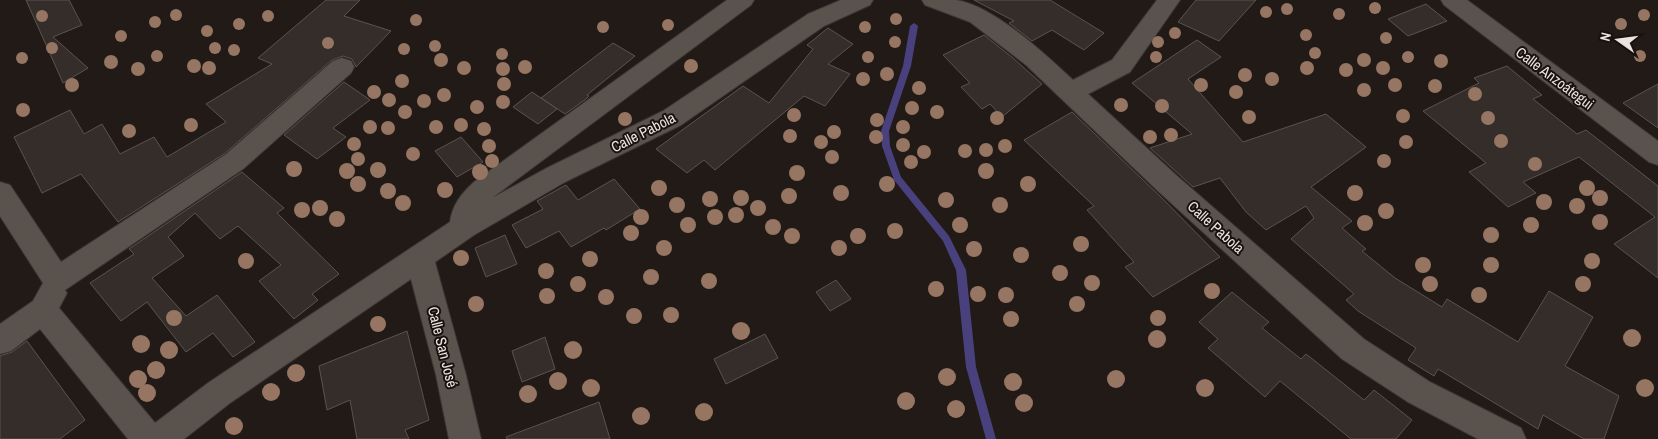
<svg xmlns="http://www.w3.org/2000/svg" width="1658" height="439" font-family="'Archivo Narrow',sans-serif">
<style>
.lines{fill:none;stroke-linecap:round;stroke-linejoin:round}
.stream{fill:#48417d;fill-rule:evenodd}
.building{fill:#352d29;stroke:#5b534e}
.street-casing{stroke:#3b3634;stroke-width:2}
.street{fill:#5a524d;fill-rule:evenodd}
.tree{fill:#967562}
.labels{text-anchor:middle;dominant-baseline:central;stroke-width:4;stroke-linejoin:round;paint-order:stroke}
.street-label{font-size:15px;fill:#e9e4e2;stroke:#18110d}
</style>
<rect width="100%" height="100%" fill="#211a16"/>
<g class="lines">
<path class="stream" d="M914 23 918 26 911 66 889 131 890 146 901 177 949 236 966 270 976 367 996 439H986L966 367 956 270 943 241 894 180 882 146 881 131 903 66 910 26Z"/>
</g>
<g class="building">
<path d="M26 0H69L82 25 53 37 88 68 63 83Z"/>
<path d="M326 0H360L344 16 391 31 356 67 352 59 343 56 332 60 224 154 118 222 81 174 42 193 14 137 70 110 84 134 102 124 120 154 154 137 167 157 226 122 206 104 272 64 258 58Z"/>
<path d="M974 0H1050L1104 33 1084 50 1052 30 1032 41 1009 23 1014 21Z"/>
<path d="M1196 0H1256L1219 41 1178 22Z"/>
<path d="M1426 4 1447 21 1408 36 1388 19Z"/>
<path d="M828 28 853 44 828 64 850 74 825 106 804 96 715 170 704 160 687 173 656 149 743 86 769 103 813 49 807 45Z"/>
<path d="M984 35 1013 58 1042 84 1002 117 990 104 982 109 961 87 970 83 943 55Z"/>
<path d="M1197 40 1221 57 1188 79 1243 142 1326 114 1366 147 1311 187 1352 221 1342 228 1366 249 1362 251 1395 278 1442 307 1447 299 1518 342 1549 291 1593 317 1565 366 1619 396 1604 439H1584L1543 415 1538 429 1438 369 1434 376 1408 360 1416 348 1358 311 1346 300 1354 294 1291 239 1314 218 1306 206 1266 230 1246 212 1220 178 1193 187 1150 148 1192 134 1132 83Z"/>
<path d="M613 43 635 56 587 95 589 96 586 99 565 114 541 98Z"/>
<path d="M1507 66 1542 95 1533 99 1577 134 1586 130 1658 186V278L1614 244 1655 217 1579 157 1523 182 1536 193 1508 207 1469 172 1486 163 1423 111 1479 83 1474 78Z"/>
<path d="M344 82 370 100 333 128 346 137 317 159 284 135Z"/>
<path d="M1658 84V128L1623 103Z"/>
<path d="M532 92 557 109 538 124 513 107Z"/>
<path d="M1072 112 1162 198 1220 257 1153 297 1125 267 1134 262 1087 210 1094 206 1024 140Z"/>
<path d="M461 137 483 162 457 177 435 151Z"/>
<path d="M242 172 284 208 277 213 339 274 312 294 318 300 294 319 259 281 281 265 238 226 220 239 195 213 168 237 184 256 152 278 186 316 217 295 255 342 233 357 213 333 186 352 147 302 121 321 90 283 134 254 129 249Z"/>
<path d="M614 179 640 209 606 230 604 228 571 247 559 231 526 248 512 225 543 209 537 201 566 185 578 200Z"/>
<path d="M505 235 517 264 486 277 475 248Z"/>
<path d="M836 280 851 299 830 311 816 292Z"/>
<path d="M1232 292 1269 322 1262 328 1301 359 1306 354 1364 400 1374 390 1412 420 1396 439H1351L1280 381 1265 397 1208 348 1218 339 1199 322Z"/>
<path d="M407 331 429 420 405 430 409 439H357L350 400 327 410 319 366Z"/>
<path d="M765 334 778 358 726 384 714 359Z"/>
<path d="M545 337 555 369 522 382 512 351Z"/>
<path d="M27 341 85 420 60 439H0V356L12 352Z"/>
<path d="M599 402 610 439H507L506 437Z"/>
</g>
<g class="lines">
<g class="street-casing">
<g id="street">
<path d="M727 0H754L751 5 492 198 547 168 663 111 808 14 841 0H873L870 5 824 26 681 125 565 182 474 235 435 262 466 375 481 439H449L436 375 411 279 230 403 184 439H128L40 329 11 351 0 354V324L33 301 43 283 0 216V182L10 185 61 262 225 155 333 61 342 58 351 61 354 67 351 73 243 169 65 290 67 293 59 308 155 423 208 383 450 222C452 205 462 193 474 182Z"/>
<path d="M922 0C933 0 945 0 956 0 994 6 1045 54 1073 80L1112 60 1157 0H1180L1130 72 1088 94 1176 175 1364 339 1430 382 1521 428 1526 439H1478L1408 402 1342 359 1158 191 1026 65 970 22 925 5Z"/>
<path d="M1441 0H1467L1658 141V165L1649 162 1444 5Z"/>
</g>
</g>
<use href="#street" class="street"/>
</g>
<g class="tree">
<circle cx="1375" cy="8" r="6"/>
<circle cx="1287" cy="9" r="6"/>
<circle cx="1266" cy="12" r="6"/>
<circle cx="1339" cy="14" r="6"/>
<circle cx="176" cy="15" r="6"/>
<circle cx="1644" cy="15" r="6"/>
<circle cx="42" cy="16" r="6"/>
<circle cx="268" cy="16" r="6"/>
<circle cx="896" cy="19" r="6"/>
<circle cx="416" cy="20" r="6"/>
<circle cx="155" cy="22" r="6"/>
<circle cx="239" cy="24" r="6"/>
<circle cx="1621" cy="24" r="6"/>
<circle cx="668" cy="25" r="6"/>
<circle cx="603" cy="27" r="6"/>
<circle cx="865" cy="27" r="6"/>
<circle cx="207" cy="31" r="6"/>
<circle cx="1175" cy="33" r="6"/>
<circle cx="1306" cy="35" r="6"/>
<circle cx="121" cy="36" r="6"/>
<circle cx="1386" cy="38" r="6"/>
<circle cx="895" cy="42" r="6"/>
<circle cx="1158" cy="42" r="6"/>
<circle cx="328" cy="43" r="6"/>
<circle cx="435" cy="46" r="6"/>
<circle cx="52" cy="48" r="6"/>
<circle cx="215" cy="48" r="6"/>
<circle cx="404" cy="49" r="6"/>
<circle cx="234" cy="50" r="6"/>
<circle cx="1315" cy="53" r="6"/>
<circle cx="502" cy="54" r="6"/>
<circle cx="157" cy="56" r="6"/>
<circle cx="1640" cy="56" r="6"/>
<circle cx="868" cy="57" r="6"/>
<circle cx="1156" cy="57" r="6"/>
<circle cx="1408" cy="57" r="6"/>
<circle cx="22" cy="58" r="6"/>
<circle cx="441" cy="60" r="7"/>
<circle cx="1364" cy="60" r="7"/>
<circle cx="1441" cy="61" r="7"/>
<circle cx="111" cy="62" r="7"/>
<circle cx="194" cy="66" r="7"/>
<circle cx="691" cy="66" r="7"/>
<circle cx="525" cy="67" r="7"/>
<circle cx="209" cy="68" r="7"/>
<circle cx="464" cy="68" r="7"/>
<circle cx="1307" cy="68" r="7"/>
<circle cx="1383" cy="68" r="7"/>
<circle cx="138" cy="69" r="7"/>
<circle cx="503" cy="69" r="7"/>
<circle cx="1346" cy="70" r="7"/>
<circle cx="887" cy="74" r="7"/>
<circle cx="1245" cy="75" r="7"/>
<circle cx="863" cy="79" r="7"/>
<circle cx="1272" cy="79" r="7"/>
<circle cx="402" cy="81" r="7"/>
<circle cx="504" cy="84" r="7"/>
<circle cx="72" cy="85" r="7"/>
<circle cx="1201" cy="85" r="7"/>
<circle cx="1395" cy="85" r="7"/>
<circle cx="1435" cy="86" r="7"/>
<circle cx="919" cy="88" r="7"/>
<circle cx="1364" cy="90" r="7"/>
<circle cx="374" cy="92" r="7"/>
<circle cx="1236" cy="92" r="7"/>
<circle cx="1475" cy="94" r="7"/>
<circle cx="444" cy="95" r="7"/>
<circle cx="389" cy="100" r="7"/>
<circle cx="424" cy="101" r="7"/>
<circle cx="503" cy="102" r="7"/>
<circle cx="1121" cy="105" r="7"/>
<circle cx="1162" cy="106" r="7"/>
<circle cx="477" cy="107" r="7"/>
<circle cx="912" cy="108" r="7"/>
<circle cx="23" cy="110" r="7"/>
<circle cx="405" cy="112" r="7"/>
<circle cx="937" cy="112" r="7"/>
<circle cx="794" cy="115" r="7"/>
<circle cx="1403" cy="116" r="7"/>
<circle cx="1249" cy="117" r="7"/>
<circle cx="997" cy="118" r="7"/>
<circle cx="1488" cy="118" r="7"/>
<circle cx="625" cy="119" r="7"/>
<circle cx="877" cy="120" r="7"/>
<circle cx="191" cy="125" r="7"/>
<circle cx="461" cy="125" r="7"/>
<circle cx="370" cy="127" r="7"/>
<circle cx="436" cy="127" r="7"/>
<circle cx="903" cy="127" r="7"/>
<circle cx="388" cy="128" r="7"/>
<circle cx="484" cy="129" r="7"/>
<circle cx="129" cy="131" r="7"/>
<circle cx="834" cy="132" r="7"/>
<circle cx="1171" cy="135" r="7"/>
<circle cx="790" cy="136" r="7"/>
<circle cx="876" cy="137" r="7"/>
<circle cx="1150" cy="137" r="7"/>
<circle cx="1501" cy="141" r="7"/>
<circle cx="821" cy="142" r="7"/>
<circle cx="1406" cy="142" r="7"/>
<circle cx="354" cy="144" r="7"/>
<circle cx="903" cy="145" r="7"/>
<circle cx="489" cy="146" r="7"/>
<circle cx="1005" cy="146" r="7"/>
<circle cx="986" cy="150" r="7"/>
<circle cx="965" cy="151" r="7"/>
<circle cx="924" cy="152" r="7"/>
<circle cx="413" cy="154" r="7"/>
<circle cx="832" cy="157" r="7"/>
<circle cx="358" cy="159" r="7"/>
<circle cx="492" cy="161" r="7"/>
<circle cx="1384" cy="161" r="7"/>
<circle cx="911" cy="162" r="7"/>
<circle cx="1535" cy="164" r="7"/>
<circle cx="294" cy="169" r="8"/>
<circle cx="378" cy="170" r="8"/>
<circle cx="347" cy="171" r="8"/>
<circle cx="986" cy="171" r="8"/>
<circle cx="480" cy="172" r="8"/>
<circle cx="797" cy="173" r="8"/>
<circle cx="358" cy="184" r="8"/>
<circle cx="887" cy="184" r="8"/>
<circle cx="1028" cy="184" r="8"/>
<circle cx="659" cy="188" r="8"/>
<circle cx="1587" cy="188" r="8"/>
<circle cx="445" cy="190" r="8"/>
<circle cx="388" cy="191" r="8"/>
<circle cx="841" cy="193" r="8"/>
<circle cx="1355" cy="193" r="8"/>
<circle cx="789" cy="196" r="8"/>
<circle cx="741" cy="198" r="8"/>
<circle cx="1600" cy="198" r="8"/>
<circle cx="710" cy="199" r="8"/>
<circle cx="946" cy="200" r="8"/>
<circle cx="1544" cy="202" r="8"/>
<circle cx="403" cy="203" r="8"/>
<circle cx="677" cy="205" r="8"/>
<circle cx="1000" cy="205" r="8"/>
<circle cx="1577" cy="206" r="8"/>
<circle cx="320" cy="208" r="8"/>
<circle cx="758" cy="208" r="8"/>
<circle cx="302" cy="210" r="8"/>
<circle cx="1386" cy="211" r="8"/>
<circle cx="736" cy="215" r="8"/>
<circle cx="641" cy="217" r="8"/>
<circle cx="715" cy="217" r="8"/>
<circle cx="337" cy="219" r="8"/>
<circle cx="1600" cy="222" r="8"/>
<circle cx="1365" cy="223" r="8"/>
<circle cx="688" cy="225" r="8"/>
<circle cx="960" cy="225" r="8"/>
<circle cx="1531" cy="225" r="8"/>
<circle cx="773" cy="227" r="8"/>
<circle cx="895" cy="231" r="8"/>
<circle cx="631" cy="233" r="8"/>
<circle cx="1491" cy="235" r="8"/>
<circle cx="792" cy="236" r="8"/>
<circle cx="858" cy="236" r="8"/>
<circle cx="1081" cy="244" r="8"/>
<circle cx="664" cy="248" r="8"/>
<circle cx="839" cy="248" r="8"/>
<circle cx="974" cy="249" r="8"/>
<circle cx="1021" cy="255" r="8"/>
<circle cx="461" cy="258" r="8"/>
<circle cx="590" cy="259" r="8"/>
<circle cx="246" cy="261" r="8"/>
<circle cx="1592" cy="261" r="8"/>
<circle cx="1423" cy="265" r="8"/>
<circle cx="1491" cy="265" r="8"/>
<circle cx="546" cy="271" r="8"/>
<circle cx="1060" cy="273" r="8"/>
<circle cx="651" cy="277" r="8"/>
<circle cx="709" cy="281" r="8"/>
<circle cx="1092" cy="283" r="8"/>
<circle cx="578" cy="284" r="8"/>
<circle cx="1430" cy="284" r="8"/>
<circle cx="1583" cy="284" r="8"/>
<circle cx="936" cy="289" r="8"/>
<circle cx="1212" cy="291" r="8"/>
<circle cx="978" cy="294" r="8"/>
<circle cx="1006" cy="295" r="8"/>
<circle cx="1479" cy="295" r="8"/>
<circle cx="547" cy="296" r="8"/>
<circle cx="606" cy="297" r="8"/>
<circle cx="476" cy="304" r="8"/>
<circle cx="1077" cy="304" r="8"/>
<circle cx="671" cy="315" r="8"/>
<circle cx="634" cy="316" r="8"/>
<circle cx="174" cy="318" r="8"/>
<circle cx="1158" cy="318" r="8"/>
<circle cx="1011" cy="319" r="8"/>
<circle cx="378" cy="324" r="8"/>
<circle cx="741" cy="331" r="9"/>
<circle cx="1632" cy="338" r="9"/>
<circle cx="1157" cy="339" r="9"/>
<circle cx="141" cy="344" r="9"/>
<circle cx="169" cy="350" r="9"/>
<circle cx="573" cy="350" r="9"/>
<circle cx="156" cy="370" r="9"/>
<circle cx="296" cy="373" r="9"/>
<circle cx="947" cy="377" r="9"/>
<circle cx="138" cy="379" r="9"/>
<circle cx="1116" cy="379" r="9"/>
<circle cx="558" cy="381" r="9"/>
<circle cx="1013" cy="382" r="9"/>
<circle cx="591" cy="388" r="9"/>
<circle cx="1205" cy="388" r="9"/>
<circle cx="1645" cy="388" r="9"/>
<circle cx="271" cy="392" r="9"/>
<circle cx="147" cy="393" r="9"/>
<circle cx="528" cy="394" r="9"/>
<circle cx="906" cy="401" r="9"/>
<circle cx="1024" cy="403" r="9"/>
<circle cx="956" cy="409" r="9"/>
<circle cx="704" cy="412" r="9"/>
<circle cx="641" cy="416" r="9"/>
<circle cx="234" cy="426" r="9"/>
</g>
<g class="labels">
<g class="street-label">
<text transform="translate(1555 78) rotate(37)">Calle Anzoátegui</text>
<text transform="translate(643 132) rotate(-27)">Calle Pabola</text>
<text transform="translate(1216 227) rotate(42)">Calle Pabola</text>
<text transform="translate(443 347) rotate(76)">Calle San José</text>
</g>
</g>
<g transform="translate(1618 40) rotate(284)" stroke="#18110d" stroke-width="4" paint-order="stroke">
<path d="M0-4L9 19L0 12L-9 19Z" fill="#e9e4e2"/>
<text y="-8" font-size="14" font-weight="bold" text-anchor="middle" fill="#e9e4e2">N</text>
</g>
</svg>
